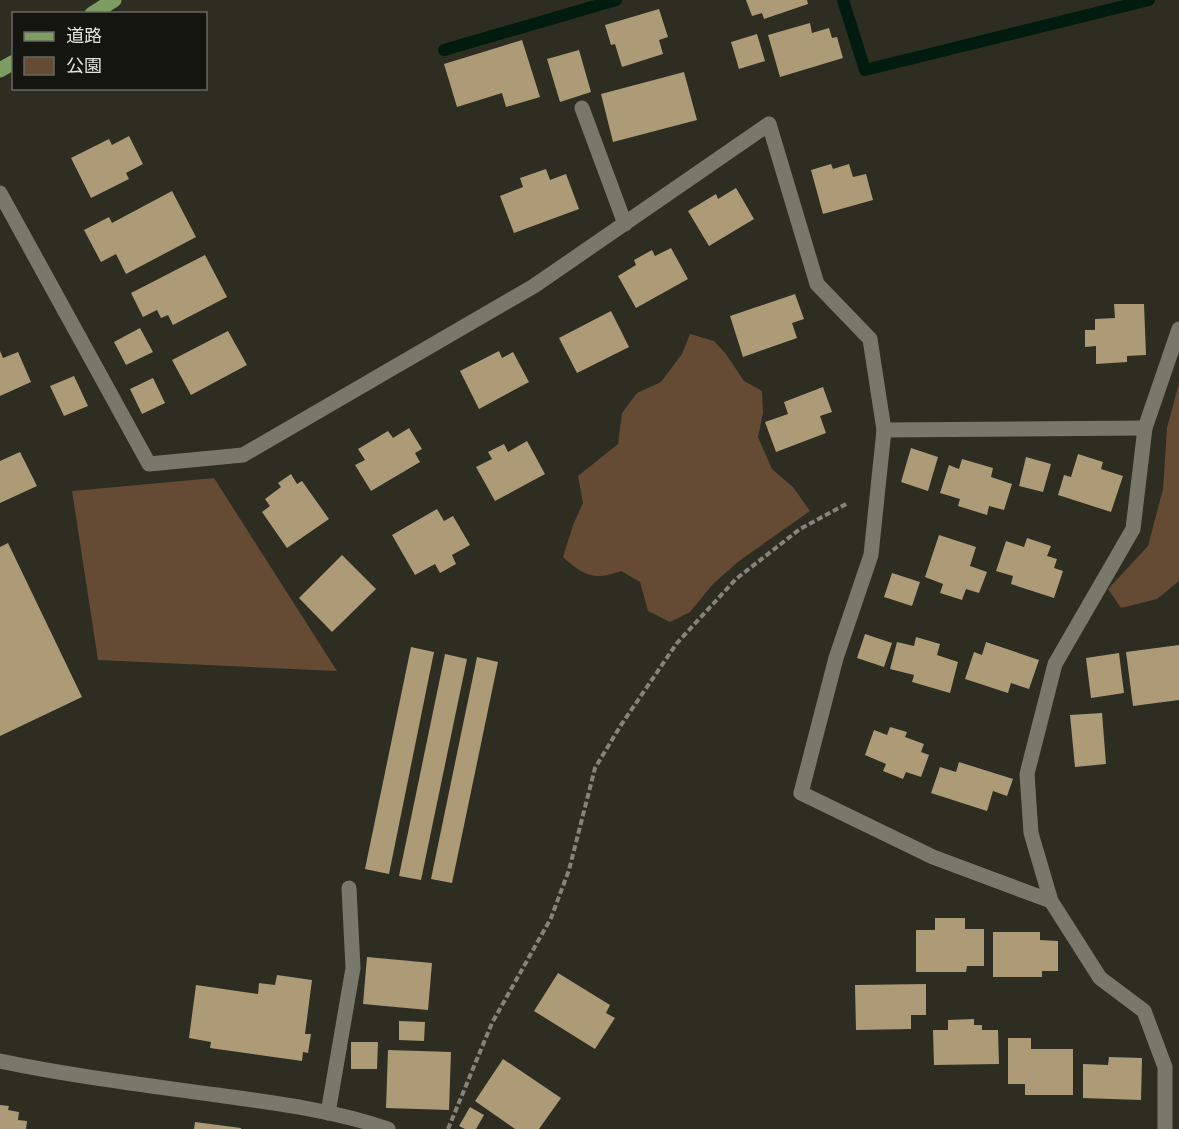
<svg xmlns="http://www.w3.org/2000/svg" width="1179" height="1129" font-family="'Libre Baskerville','Noto Sans JP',serif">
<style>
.green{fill:#654a34}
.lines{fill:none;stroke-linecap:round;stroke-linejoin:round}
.stream{stroke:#011b0e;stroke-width:12}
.building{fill:#ad9b77}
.path{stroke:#84847a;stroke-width:4;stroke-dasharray:6 3;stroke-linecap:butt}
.service{stroke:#78796a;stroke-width:15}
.minor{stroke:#78796a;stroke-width:15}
.primary{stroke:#7d9d63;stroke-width:15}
</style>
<rect width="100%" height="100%" fill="#2d2d21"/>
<g class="green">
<path d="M690 334 714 341 726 354 744 381 762 391 763 413 758 437 772 469 793 487 810 511 739 561 713 584 690 612 670 622 648 611 640 582 621 571C594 581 584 576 563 557L573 525 583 503 578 476 618 444 622 413 637 393 661 382 682 354Z"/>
<path d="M1179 383V581L1157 599 1121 608 1108 589 1148 546 1163 489 1167 428Z"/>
<path d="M214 478 337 671 98 660 72 491Z"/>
</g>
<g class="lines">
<g class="stream">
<path d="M843 0 865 70 1149 0"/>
<path d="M444 50 616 0"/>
</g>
</g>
<g class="building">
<path d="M746 0H807L808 4 764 19 762 13 752 16Z"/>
<path d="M659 9 668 37 659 40 663 54 622 67 615 44 611 45 605 25Z"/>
<path d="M810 23 812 33 829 28 832 38 837 37 843 58 780 77 768 35Z"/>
<path d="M757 34 765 61 739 69 731 42Z"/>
<path d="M522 40 540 97 506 107 502 93 457 107 444 64Z"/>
<path d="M579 50 591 92 560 102 547 59Z"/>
<path d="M684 72 697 120 613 142 601 94Z"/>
<path d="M129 136 143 164 126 173 129 179 91 198 71 158 109 139 112 145Z"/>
<path d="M831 164 833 169 849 164 853 177 866 174 873 200 823 214 811 170Z"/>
<path d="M546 169 550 180 566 174 579 209 514 233 500 196 523 187 520 178Z"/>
<path d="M736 188 754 219 709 246 688 211 716 194 718 199Z"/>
<path d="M172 191 196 237 126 274 116 254 101 262 84 230 109 217 112 223Z"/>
<path d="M671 248 688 279 636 308 618 276 636 265 634 260 652 250 655 256Z"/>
<path d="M205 255 227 297 173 325 168 315 161 318 157 310 143 317 131 293Z"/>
<path d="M795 294 804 319 792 323 797 338 743 357 730 316Z"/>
<path d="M1114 304H1144L1146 355 1127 356V362L1096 364V346L1085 347V330H1095V319L1115 318Z"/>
<path d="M611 311 629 347 577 373 559 338Z"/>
<path d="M140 328 153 352 126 365 114 342Z"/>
<path d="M228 331 247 365 191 395 172 360Z"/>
<path d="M0 351 3 358 18 352 31 382 0 396Z"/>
<path d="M499 351 502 358 513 352 529 382 479 409 460 371Z"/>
<path d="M74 376 88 406 64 416 50 386Z"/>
<path d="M153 378 165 403 142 414 130 389Z"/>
<path d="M823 387 832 412 820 416 826 433 776 452 765 422 788 414 784 402Z"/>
<path d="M409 428 422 449 415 453 420 462 371 491 355 465 365 460 358 449 388 431 393 438Z"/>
<path d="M527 441 545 474 495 501 476 467 492 459 488 452 504 444 508 452Z"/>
<path d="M911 448 938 457 928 491 901 482Z"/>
<path d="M20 452 37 486 0 503V461Z"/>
<path d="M1078 454 1103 462 1101 469 1123 476 1111 512 1058 495 1064 475 1071 477Z"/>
<path d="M1026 457 1051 464 1043 492 1019 486Z"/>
<path d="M962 459 993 468 991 477 1012 484 1004 510 989 506 987 515 958 506 960 499 940 493 949 465 959 469Z"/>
<path d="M291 474 297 484 302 481 329 519 287 548 262 512 270 506 265 499 281 487 278 483Z"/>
<path d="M437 509 444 521 453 516 470 545 452 555 456 564 440 573 435 564 415 575 392 535Z"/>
<path d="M939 535 976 547 970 566 987 572 979 593 966 589 962 600 940 593 943 584 925 577Z"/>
<path d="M1027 538 1051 546 1047 556 1057 559 1054 568 1063 571 1054 598 1011 584 1013 576 996 571 1006 541 1024 547Z"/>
<path d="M8 543 82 697 0 736V547Z"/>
<path d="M342 555 376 589 332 632 299 598Z"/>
<path d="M892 573 920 582 912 606 884 597Z"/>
<path d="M865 634 892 643 884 667 857 658Z"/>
<path d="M916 637 940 644 937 655 958 662 950 693 912 682 914 675 890 669 897 642 914 646Z"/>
<path d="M986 642 1039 660 1029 689 1011 683 1008 693 965 679 974 652 982 655Z"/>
<path d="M1179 645V700L1133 706 1126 652Z"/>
<path d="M411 647 434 652 389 874 365 869Z"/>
<path d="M1119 653 1124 693 1091 698 1086 658Z"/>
<path d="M445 654 467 659 421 880 399 876Z"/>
<path d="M477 657 498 662 452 883 431 879Z"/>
<path d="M1102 713 1106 764 1075 767 1070 715Z"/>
<path d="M890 727 907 732 905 737 924 744 921 752 929 755 921 777 906 772 903 779 883 771 886 764 865 755 874 730 887 735Z"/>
<path d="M959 762 1013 779 1007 796 993 791 987 811 931 793 940 767 956 772Z"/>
<path d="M935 918H965V929H984V966H967L966 972H916V930H935Z"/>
<path d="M993 932H1040V940L1058 941V971H1042V977H993Z"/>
<path d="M367 957 432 963 428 1010 363 1004Z"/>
<path d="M558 973 610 1005 606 1013 615 1018 595 1049 534 1011Z"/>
<path d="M277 975 312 980 305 1034H311L308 1053 303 1052 302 1061 210 1048 211 1042 189 1038 196 985 258 994 259 983 275 985Z"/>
<path d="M926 984V1015H911V1029L856 1030 855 985Z"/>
<path d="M974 1019V1025H982V1030H998L999 1064 934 1065 933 1030H948V1020Z"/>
<path d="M399 1021 425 1022 424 1041 399 1040Z"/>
<path d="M1008 1038H1031V1049H1073V1095H1025V1084H1008Z"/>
<path d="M351 1042H378L377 1069H351Z"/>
<path d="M388 1050 451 1052 449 1110 386 1108Z"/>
<path d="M1109 1057 1142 1058 1141 1100 1083 1098V1064L1108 1065Z"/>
<path d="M503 1059 561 1098 539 1129H515L475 1101Z"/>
<path d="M0 1105 9 1106 8 1110 19 1112 18 1120 27 1121 26 1129H0Z"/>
<path d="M470 1107 484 1115 476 1129H465L459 1126Z"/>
<path d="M195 1122 241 1128V1129H194Z"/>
</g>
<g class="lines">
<path class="path" d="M448 1129 492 1023 551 918 569 870 595 768 621 725 677 643 736 579 800 529 848 503"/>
<g class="service">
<path d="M582 108 625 224"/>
<path d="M328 1113 353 968 349 888"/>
</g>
<g class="minor">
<path d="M0 193 149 464 243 455 534 286 769 124 817 284 870 339 884 430 871 555 836 658 801 793 933 857 1051 901"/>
<path d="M884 430 1145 428"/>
<path d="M0 1061C72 1076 145 1085 217 1095 275 1103 333 1110 388 1129"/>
<path d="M1165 1129V1067L1144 1011 1100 978 1051 901 1031 833 1027 774 1055 664 1133 529 1145 428 1179 329"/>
</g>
<g class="primary">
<path d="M92 14 114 0"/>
<path d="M0 70 14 62"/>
</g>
</g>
<rect x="12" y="12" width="195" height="78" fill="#151510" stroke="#676862" stroke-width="1.5"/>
<rect x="24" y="32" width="30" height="9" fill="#7d9d63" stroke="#676862" stroke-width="1.5"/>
<text x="66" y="42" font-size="18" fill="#e3e4dc">道路</text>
<rect x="24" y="57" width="30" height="18" fill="#654a34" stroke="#676862" stroke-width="1.5"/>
<text x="66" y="72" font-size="18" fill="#e3e4dc">公園</text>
</svg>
